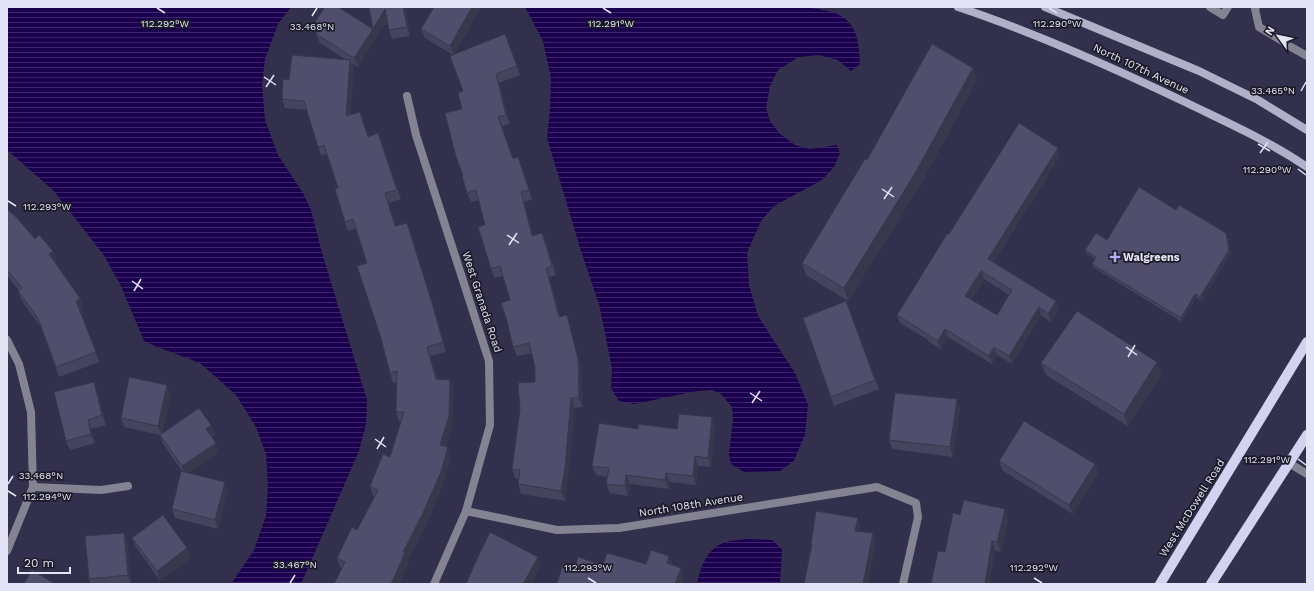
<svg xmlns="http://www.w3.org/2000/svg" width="1314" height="591" font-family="'Work Sans',sans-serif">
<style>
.water{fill:url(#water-rules)}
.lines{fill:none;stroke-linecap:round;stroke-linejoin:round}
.lane{stroke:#848392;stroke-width:8}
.street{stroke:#848392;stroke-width:8}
.secondary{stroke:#b1b0c8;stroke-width:8}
.primary{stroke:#d3d2f1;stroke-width:10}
.wall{fill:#45435d;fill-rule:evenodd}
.shaded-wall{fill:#38374c}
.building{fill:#504e6c;stroke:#38374c;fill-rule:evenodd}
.ticks{fill:none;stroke:#e4e4f6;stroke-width:1.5}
.poi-dot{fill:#b3adf9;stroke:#1b1a27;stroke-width:1.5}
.labels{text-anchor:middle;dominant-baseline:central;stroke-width:3.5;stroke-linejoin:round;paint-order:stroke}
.street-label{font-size:11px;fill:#e4e4f6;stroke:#1b1a27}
.poi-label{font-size:11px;font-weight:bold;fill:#e4e4f6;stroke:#1b1a27;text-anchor:start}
.ticks-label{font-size:10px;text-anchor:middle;fill:#e4e4f6;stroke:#1b1a27;stroke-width:3.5;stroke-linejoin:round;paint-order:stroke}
</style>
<defs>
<pattern id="water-rules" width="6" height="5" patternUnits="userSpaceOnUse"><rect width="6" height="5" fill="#1b004f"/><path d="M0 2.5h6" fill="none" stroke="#3c2569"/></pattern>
</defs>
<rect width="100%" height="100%" fill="#32304c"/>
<g class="water">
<path d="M7 7H291L278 24 265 59 262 85 265 120 278 155 303 193 311 210 322 253 367 400 366 424 359 451 301 584H231L254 550 266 516 268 485 266 454 256 427 236 395 200 363 155 346 144 341 121 286 103 254 53 190 7 150Z"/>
<path d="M525 7H806C816 9 830 10 839 15 858 24 859 45 860 64L851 71 838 60 819 55 799 57 778 70 770 86 766 108 770 121 780 134 795 145 810 149 837 145 840 153 834 167 822 180 774 206 761 221 747 253 749 285 758 316 795 373 808 405 805 434 794 461 780 471 744 472 731 464 729 454 733 419 732 407 721 394 712 390 697 391 634 404 619 401 611 388 612 368 599 304 582 254 547 138 550 109 551 78 543 41Z"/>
<path d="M749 539 772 540 782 549 780 584H697C701 566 707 548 726 542 733 540 741 540 749 539Z"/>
</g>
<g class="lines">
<g class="lane">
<path d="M1210 7 1223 15 1228 7"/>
<path d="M1256 7 1255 9 1259 27 1284 42"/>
<path d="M1291 47 1307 56"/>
<path d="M1289 463 1307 474"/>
</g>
<g class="street">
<path d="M407 96 416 135 489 361 490 425 466 511 434 584"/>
<path d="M7 340 19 364 31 412 33 487 7 551"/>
<path d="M33 487 101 490 128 486"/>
<path d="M466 511 557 530 619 528 877 487 916 503 918 517 903 584"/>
</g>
<g class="secondary">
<path d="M958 7C1036 33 1112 67 1187 103 1228 123 1269 141 1307 167"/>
<path d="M1045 7 1199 71 1258 100 1307 130"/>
</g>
<g class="primary">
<path d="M1160 584 1307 342"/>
<path d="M1211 584 1307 435"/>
</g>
</g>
<g class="wall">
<path d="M369 7H405L410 36 392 39 389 30 387 21 376 38 373 29Z"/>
<path d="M434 7H481L454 54 505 34 520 75 499 83 510 124 502 126 513 159 522 167 532 199 524 202 533 236 542 233 546 243 556 275 549 277 560 317 567 315 570 325 581 369 583 407 575 408 568 477 565 501 521 494 518 484 519 479 515 478 512 469 535 382V367L532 353 517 356 513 347 510 300 503 276 494 278 491 269 485 225 479 200 471 202 467 193 463 175 462 109 463 91 453 55 425 38 421 29Z"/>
<path d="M315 22 373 29 376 38 358 67 352 63 354 69 350 115 363 121 368 137 378 133 401 199 389 203 396 226 407 223 435 313 446 352 430 356 437 379 453 389 452 426 446 446 448 447 451 456 444 481 427 523 408 560 409 562 399 584H334L342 568H341L337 558 357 530 375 496H373L370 486 390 457 401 422H399L396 412 397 382 393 383 390 373 367 263 356 228 348 231 345 222 338 188 327 154 321 156 307 110 285 108 282 99 289 80 346 60 320 43 316 34 318 31Z"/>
<path d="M973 68 977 80 919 187 848 301 806 275 802 263Z"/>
<path d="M1060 156 994 262 1056 301 1059 310 1051 322 1041 315 1012 364 997 355 992 364 948 337 941 349 929 342 928 340 900 323 897 315 949 234ZM984 279 1009 295 997 315 971 300Z"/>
<path d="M7 205 8 209V210L56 260 54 262 84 308 80 310 99 362 59 377 41 327 22 301 18 291 19 290 7 276Z"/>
<path d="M1176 210 1226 233 1231 253 1202 301 1196 297 1182 322 1093 267 1092 264 1095 259 1086 253 1085 250Z"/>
<path d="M846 301 879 389 834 406 803 318Z"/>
<path d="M1157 362 1162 374 1128 426 1046 375 1041 363Z"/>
<path d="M97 391 106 425 91 429 95 443 70 450 66 441Z"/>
<path d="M171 395 162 433 215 435 212 437 219 452 189 473 228 491 218 529 175 518 172 509 182 471 163 444 160 435 124 427 121 418Z"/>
<path d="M960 409 953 457 892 449 889 440Z"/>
<path d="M712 417 715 426 711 467 698 466 696 485 670 482 669 489 630 484 628 496 610 493 606 484 607 477 596 475 592 466 677 429Z"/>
<path d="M999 461 1095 464 1098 473 1073 514 1003 471Z"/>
<path d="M960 515 1008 518 1001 552 995 551 945 552Z"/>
<path d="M124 533 127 542 131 584H91L89 579Z"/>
<path d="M132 538 191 558 160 581 136 547Z"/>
</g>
<g class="shaded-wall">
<path d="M403 7H405L410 36 407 27Z"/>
<path d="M472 7H481L454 55 450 46Z"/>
<path d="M385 9 388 18 376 38 373 29Z"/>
<path d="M373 29 376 38 358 67 354 58Z"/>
<path d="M350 60 354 69 350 126 346 116Z"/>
<path d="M973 68 977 80 919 187 848 301 844 288Z"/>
<path d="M496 74 499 83 510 124 506 115Z"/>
<path d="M1058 148 1060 156 991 267 988 259Z"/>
<path d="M521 192 524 202 536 246 532 236Z"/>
<path d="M385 193 389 203 399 236 395 226Z"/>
<path d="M407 223 435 313 446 352 443 342Z"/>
<path d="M1226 233 1231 253 1202 301 1200 297Z"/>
<path d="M53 251 56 260 52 264 49 254Z"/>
<path d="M546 268 549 277 562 327 559 317Z"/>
<path d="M981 271 984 279 968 304 965 296Z"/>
<path d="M1195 294 1196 297 1182 322 1181 318Z"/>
<path d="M80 298 84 308 80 310 76 301Z"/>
<path d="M1056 301 1059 310 1051 322 1048 314Z"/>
<path d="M1039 307 1041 315 1012 364 1009 356Z"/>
<path d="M567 315 570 325 581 369 583 407 579 398Z"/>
<path d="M945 329 948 337 941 349 938 341Z"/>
<path d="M427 347 430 356 439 389 436 379Z"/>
<path d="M994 347 997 355 992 364 989 356Z"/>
<path d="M1157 362 1162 374 1128 426 1124 414Z"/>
<path d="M450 380 453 389 452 426 444 454 440 445Z"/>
<path d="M94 382 97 391 106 425 102 415Z"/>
<path d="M167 385 171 395 162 435 158 426Z"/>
<path d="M571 398 575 408 568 477 565 501 561 491Z"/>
<path d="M957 399 960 409 953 457 950 447Z"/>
<path d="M712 417 715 426 711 467 708 458Z"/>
<path d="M88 420 91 429 95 443 91 434Z"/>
<path d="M211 425 215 435 210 438 206 429Z"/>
<path d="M216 443 219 452 185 476 182 466Z"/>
<path d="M448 447 451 456 444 481 427 523 408 560 409 562 399 584H391L403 552Z"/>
<path d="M695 456 698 466 696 485 693 476Z"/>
<path d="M1095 464 1098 473 1073 514 1069 505Z"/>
<path d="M666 473 670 482 669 489 665 480Z"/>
<path d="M626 475 630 484 628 496 625 486Z"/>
<path d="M225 482 228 491 218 529 215 520Z"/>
<path d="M1005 509 1008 518 1001 552 997 542Z"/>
<path d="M858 518 861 527 859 540 855 531Z"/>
<path d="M124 533 127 542 131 584 128 575Z"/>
<path d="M873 533 876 543 868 584H863Z"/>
<path d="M992 541 995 551 990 584H985Z"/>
<path d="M187 548 191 558 160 581 157 571Z"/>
<path d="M669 556 673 565 667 563Z"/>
<path d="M538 557 541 566 532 584H523Z"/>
<path d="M681 568 684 577 682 584H675Z"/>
</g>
<g class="building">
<path d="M325 7H338L373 29 354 58 316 34 321 26 315 22Z"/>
<path d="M369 7H403L407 27 389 30 385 9 373 29Z"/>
<path d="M434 7H472L450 46 421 29Z"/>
<path d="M505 34 517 66 496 74 506 115 498 117 513 159 518 157 529 190 521 192 532 236 542 233 552 266 546 268 559 317 567 315 578 359 579 398H571L565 468 561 491 518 484 520 470 512 469 520 409 518 383 535 382V367L529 343 513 347 507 321 501 303 510 300 500 266 491 269 478 227 485 225 476 190 467 193 462 176 463 175 456 157 445 113 462 109 458 93 463 91 450 56Z"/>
<path d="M932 44 973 68 914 175 844 288 802 263 865 159 867 160Z"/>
<path d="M292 55 350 60 346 116 360 112 368 137 378 133 397 190 385 193 395 226 407 223 432 303 443 342 427 347 436 379 450 380 449 416 440 445 448 447 441 472 423 513 403 552 405 553 391 584H334L345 562 337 558 352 527 357 530 378 490 370 486 383 454 390 457 404 412H396L397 371 390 373 380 335 357 266 367 263 353 219 345 222 335 189 338 188 324 145 318 147 304 101 282 99 283 79 289 80Z"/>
<path d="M1019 123 1058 148 988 259 1056 301 1048 314 1039 307 1009 356 994 347 989 356 945 329 938 341 926 334V333L897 315 947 234H949ZM981 271 1012 290 997 315 965 296Z"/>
<path d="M1139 187 1176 210 1179 205 1226 233 1229 250 1200 297 1195 294 1181 318 1092 264 1096 257 1085 250 1096 233 1107 240Z"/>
<path d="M7 209 17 218 35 239 39 235 53 251 49 254 80 298 76 301 96 352 56 367 38 318 18 291 22 288 7 270Z"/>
<path d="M846 301 875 380 831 397 803 318Z"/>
<path d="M1077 311 1157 362 1124 414 1041 363Z"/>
<path d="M129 377 167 385 158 426 121 418Z"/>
<path d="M94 382 102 415 88 420 91 434 66 441 54 392Z"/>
<path d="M895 393 957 399 950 447 889 440Z"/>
<path d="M199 408 211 425 206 429 216 443 182 466 160 435Z"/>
<path d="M679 414 712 417 708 458 695 456 693 476 666 473 665 480 626 475 625 486 606 484 609 468 592 466 599 423 638 429V424L677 429Z"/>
<path d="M1024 421 1095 464 1069 505 999 461Z"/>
<path d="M181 471 225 482 215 520 172 509Z"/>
<path d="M964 500 1005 509 997 542 992 541 985 584H931L938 551 945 552 953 513 960 515Z"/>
<path d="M816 511 858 518 855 531 873 533 863 584H804L812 544H811Z"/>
<path d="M163 515 187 548 157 571 132 538Z"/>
<path d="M490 532 538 557 523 584H466L477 559Z"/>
<path d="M124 533 128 575 89 579 85 536Z"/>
<path d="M651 550 669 556 667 563 681 568 675 584H557L563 563 575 567 578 557 603 565 607 553 646 564Z"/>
<path d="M32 570 55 584H24Z"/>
</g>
<path class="ticks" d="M157 8 165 13M603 8 611 13M1049 8 1057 13M312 16 317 8M264 77 276 85M266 87 274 75M1301 91 1306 82M1258 144 1270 151M1260 153 1268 142M1298 169 1306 175M882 189 894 197M884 199 892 187M8 201 16 206M507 235 519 243M509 245 517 233M132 281 143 289M134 291 141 279M1126 347 1137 355M1128 357 1135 345M750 393 762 401M752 403 760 391M375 439 386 447M377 449 384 437M1298 459 1306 465M8 484 13 476M8 491 16 496M588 578 596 583M1034 578 1042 583M290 583 295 575"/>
<path class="poi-dot" d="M1113 251h4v4h4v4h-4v4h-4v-4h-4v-4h4z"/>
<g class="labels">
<g class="street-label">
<text transform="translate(1141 69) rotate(25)">North 107th Avenue</text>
<text transform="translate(482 302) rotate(72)">West Granada Road</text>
<text transform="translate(691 505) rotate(-9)">North 108th Avenue</text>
<text transform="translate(1192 508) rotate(-58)">West McDowell Road</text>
</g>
<g class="poi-label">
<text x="1123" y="257">Walgreens</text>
</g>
</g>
<g class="ticks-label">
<text x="165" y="27">112.292°W</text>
<text x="611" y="27">112.291°W</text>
<text x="1057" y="27">112.290°W</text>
<text x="312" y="30">33.468°N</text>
<text x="1273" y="94">33.465°N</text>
<text x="1267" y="173">112.290°W</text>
<text x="47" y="210">112.293°W</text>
<text x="1267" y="463">112.291°W</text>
<text x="41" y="479">33.468°N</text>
<text x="47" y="500">112.294°W</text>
<text x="295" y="568">33.467°N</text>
<text x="588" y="571">112.293°W</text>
<text x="1034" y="571">112.292°W</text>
</g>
<rect width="1314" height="591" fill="none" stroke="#e4e4f6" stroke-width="16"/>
<g transform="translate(1278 36) rotate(303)" stroke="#1b1a27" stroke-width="3" paint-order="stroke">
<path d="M0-3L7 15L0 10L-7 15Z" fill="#e4e4f6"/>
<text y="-6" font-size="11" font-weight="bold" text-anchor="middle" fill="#e4e4f6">N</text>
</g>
<path d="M18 567v6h52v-6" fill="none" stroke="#e4e4f6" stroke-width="2"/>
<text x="24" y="567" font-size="12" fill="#e4e4f6" stroke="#1b1a27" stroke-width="3" paint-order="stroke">20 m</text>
</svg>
